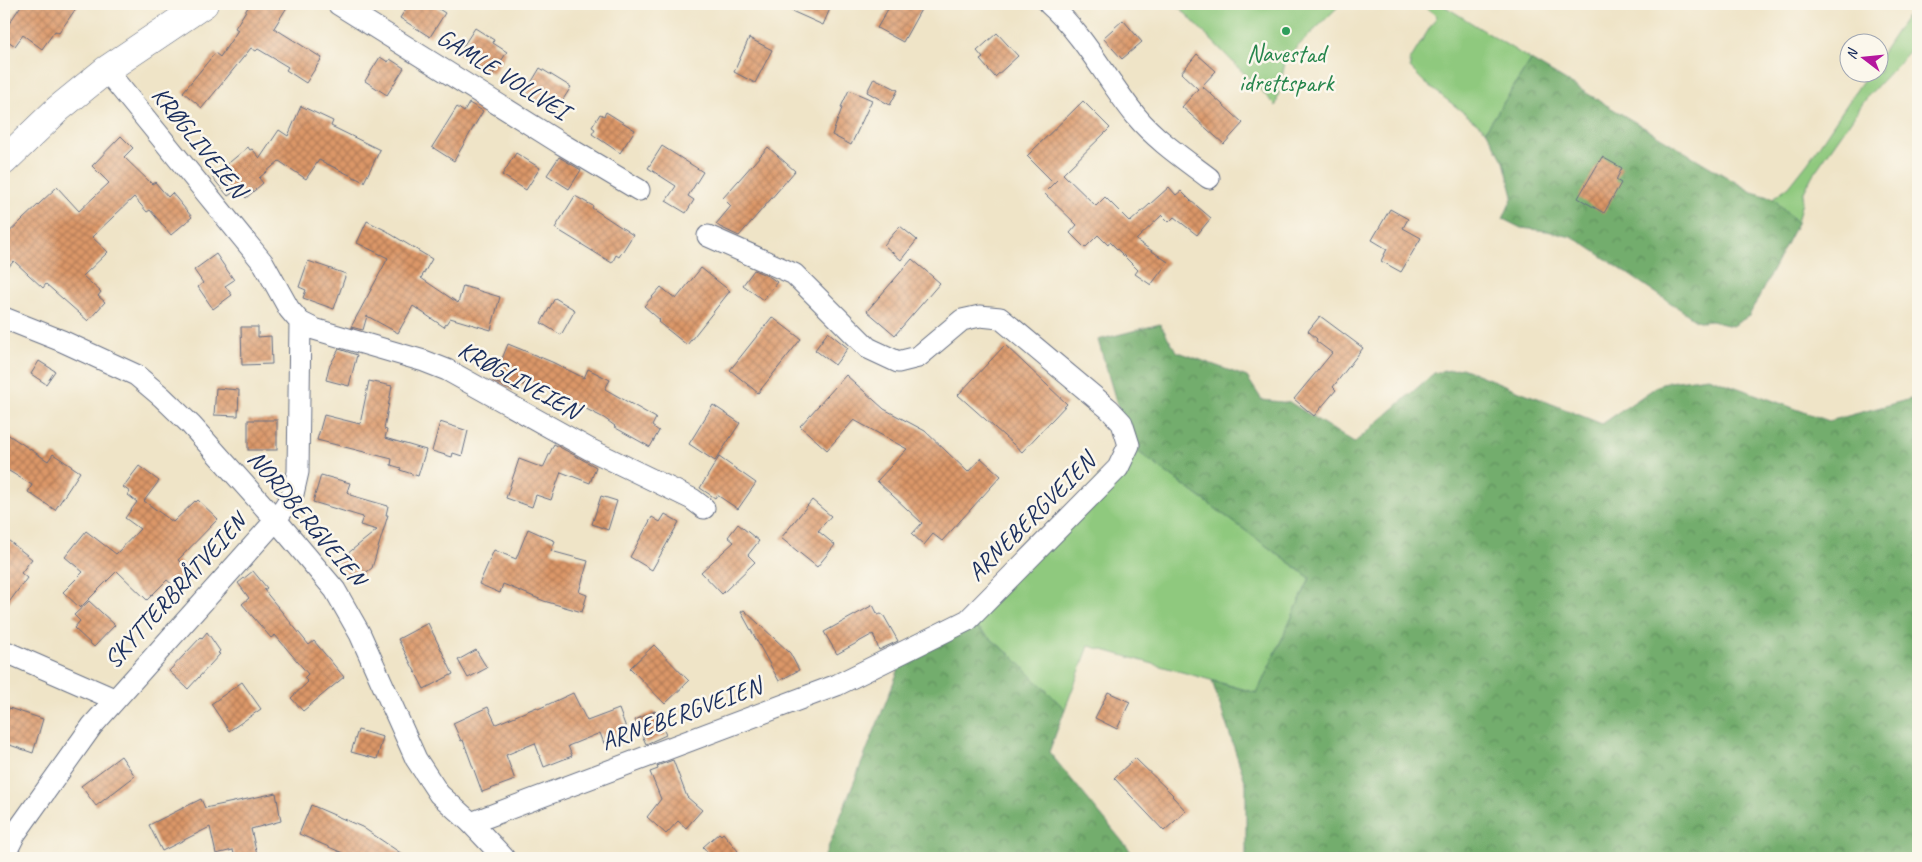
<svg xmlns="http://www.w3.org/2000/svg" width="1922" height="862" font-family="Caveat,sans-serif">
<style>
.green{fill:#8fc97e;stroke:#557c6e}
.forest{fill:url(#forest-crowns);stroke:#476e66}
.building{fill:url(#building-cross-hatch)}
.lines{fill:none;stroke-linecap:round;stroke-linejoin:round}
.street-casing{stroke:#656e83;stroke-width:23}
.secondary-casing{stroke:#656e83;stroke-width:29}
.street{stroke:#fff;stroke-width:21}
.secondary{stroke:#fff;stroke-width:28}
.leisure-dot{fill:#2e9e5b;stroke:#fbf7ec;stroke-width:2}
.labels{text-anchor:middle;dominant-baseline:central;stroke-width:5;stroke-linejoin:round;paint-order:stroke}
.leisure-label{font-size:25px;fill:#27864d;stroke:#fbf7ec}
.street-label{font-size:25px;fill:#1b2f5e;stroke:#fbf7ec}
</style>
<defs>
<pattern id="forest-crowns" width="20" height="18" patternUnits="userSpaceOnUse" patternTransform="scale(1.25)"><rect width="20" height="18" fill="#73ad6d"/><path d="M2 6a3 3 0 1 1 6 0M12 15a3 3 0 1 1 6 0" fill="none" stroke="#5e8d5d"/></pattern>
<pattern id="building-cross-hatch" width="8" height="8" patternUnits="userSpaceOnUse" patternTransform="scale(1.25)"><rect width="8" height="8" fill="#dc9768"/><path d="M0 0l8 8M0 8l8-8" fill="none" stroke="#b27c59"/></pattern>
</defs>
<rect width="100%" height="100%" fill="#fbf7ec"/>
<filter id="ink" filterUnits="userSpaceOnUse"><feTurbulence type="fractalNoise" baseFrequency=".02" numOctaves="2"/><feDisplacementMap in="SourceGraphic" scale="10" xChannelSelector="R" yChannelSelector="G"/><feConvolveMatrix kernelMatrix="1 2 1 2 8 2 1 2 1" color-interpolation-filters="sRGB"/></filter>
<filter id="wash" filterUnits="userSpaceOnUse"><feTurbulence type="fractalNoise" baseFrequency=".0096" numOctaves="4" result="noise"/><feDisplacementMap in="SourceGraphic" scale="20" xChannelSelector="R" yChannelSelector="G"/><feGaussianBlur stdDeviation="1.12" result="paint"/><feColorMatrix in="noise" values="0 0 0 0 0 0 0 0 0 0 0 0 0 0 0 0 0 1.4 0 .05"/><feComposite in="paint" operator="in"/></filter>
<g filter="url(#wash)">
<rect width="100%" height="100%" fill="#efe4c7"/>
<g class="green">
<path d="M1176 4H1341L1286 58 1276 106Z"/>
<path d="M1421 4H1441L1531 60 1486 130 1424 82 1410 68V60L1437 16Z"/>
<path d="M1918 7V42L1868 96 1812 176 1804 192 1797 223 1773 198 1789 186 1808 162 1868 73 1880 72V56L1904 20Z"/>
<path d="M1129 445 1310 578 1257 693 1089 646 1065 709 1012 656 968 620Z"/>
</g>
<g class="forest">
<path d="M1531 60 1752 192 1773 198 1797 223 1749 316 1732 326 1711 321 1703 322 1696 320 1575 238 1547 231 1521 228 1503 219 1513 196 1504 162 1486 130Z"/>
<path d="M1160 324 1176 351 1247 377 1262 400 1291 403 1354 443 1434 373 1462 368 1602 424 1662 383 1708 377 1829 421 1918 397V858H1246V784L1212 681 1257 693 1310 578 1129 445 1098 340Z"/>
<path d="M968 620 1012 656 1065 709 1049 752 1136 858H824L906 651Z"/>
</g>
<g id="blocks">
<g class="building">
<path d="M22 4H79L59 33 55 31 42 49 23 35 15 46 4 38V31Z"/>
<path d="M250 4H289L274 28 322 58 306 83 286 70 288 67 258 49 256 51 251 48 202 108 183 92 215 53 220 57 238 30 235 28Z"/>
<path d="M409 4H431L445 13 430 37 400 18Z"/>
<path d="M776 4H832L823 25Z"/>
<path d="M891 4H924L903 42 877 28Z"/>
<path d="M1123 20 1142 42 1122 59 1103 38Z"/>
<path d="M475 28 494 40 493 43 507 52 493 74 488 71 487 72 458 54Z"/>
<path d="M997 33 1018 56 995 77 980 60 983 58 977 51Z"/>
<path d="M749 38 772 50 755 83 734 72Z"/>
<path d="M1197 54 1216 71 1202 86 1243 123 1224 144 1182 107 1198 89 1181 73Z"/>
<path d="M380 57 388 62 390 59 404 68 387 95 365 81Z"/>
<path d="M540 68 571 87 555 112 525 93Z"/>
<path d="M874 78 898 90 890 105 867 92Z"/>
<path d="M849 90 872 100 851 145 832 135 842 108 841 107Z"/>
<path d="M1083 101 1110 128 1063 174 1096 206 1105 197 1130 222 1169 187 1176 195 1181 191 1191 201 1211 218 1197 235 1174 217 1169 222 1162 215 1136 240 1168 262 1151 285 1135 274 1138 270 1110 242 1108 245 1098 235 1085 248 1070 233 1077 225 1044 193 1057 180 1054 183 1027 156Z"/>
<path d="M469 103 483 111 454 161 432 147 457 107 464 112Z"/>
<path d="M301 106 333 121 331 126 380 150 364 182 319 160 306 179 279 161 259 178 263 183 246 198 241 192 237 195 234 192 228 196 212 177 248 147 250 150 252 149 260 158 279 130 288 136Z"/>
<path d="M606 112 635 130 620 153 592 134 595 129 592 127 600 114 604 116Z"/>
<path d="M121 136 133 148 124 157 152 184 155 182 168 197 172 193 192 217 171 235 150 210 147 212 134 197 92 237 108 252 83 276 101 292 98 296 105 302 88 321 46 284 43 288 14 261 4 272V237L57 187 79 211 109 183 92 166Z"/>
<path d="M662 146 703 172 688 196 694 200 686 213 666 201 676 186 648 168Z"/>
<path d="M768 147 795 171 739 236 720 227 716 224 731 206 723 198Z"/>
<path d="M516 153 540 168 526 190 502 175Z"/>
<path d="M559 157 581 170 569 189 547 175Z"/>
<path d="M1602 157 1622 168 1616 180 1621 183 1604 213 1578 198Z"/>
<path d="M575 196 593 206 592 208 633 235 619 257 616 255 612 263 555 228Z"/>
<path d="M1390 209 1408 219 1403 228 1421 238 1401 272 1381 261 1387 249 1372 240Z"/>
<path d="M367 221 389 232V233L432 259 421 278 458 303 463 286 500 297 491 330 450 318 444 327 413 306 398 333 367 316 363 330 351 327 388 258 357 243Z"/>
<path d="M900 226 917 240 901 260 884 245Z"/>
<path d="M216 254 234 280 225 286 232 295 213 309 198 287 203 283 194 270Z"/>
<path d="M912 259 940 283 895 335 867 311Z"/>
<path d="M308 261 346 274 334 309 303 298 306 290 299 287Z"/>
<path d="M701 268 730 291 687 345 658 322 660 320 644 306 661 287 676 299Z"/>
<path d="M754 270 770 277 777 282 763 300 743 285Z"/>
<path d="M555 298 575 310 561 335 541 323Z"/>
<path d="M1320 316 1363 348 1333 387 1336 390 1314 416 1294 399 1332 353 1316 341 1317 339 1308 331Z"/>
<path d="M772 317 801 339 758 393 730 370Z"/>
<path d="M241 327H258V337L271 336 272 364 242 365Z"/>
<path d="M828 332 848 348 835 365 815 350Z"/>
<path d="M508 344 552 362 584 378 588 369 610 380 605 389 656 418 652 426 659 431 650 447 614 427 615 426 604 418 529 380 527 384 524 383 523 385 516 383 513 391 493 381Z"/>
<path d="M1005 345 1067 404 1022 452 958 395Z"/>
<path d="M339 349 357 355 349 386 326 380 329 367Z"/>
<path d="M39 361 55 371 46 384 31 374Z"/>
<path d="M846 375 884 409 925 431 968 472 981 458 1001 476 942 541 933 534 924 545 912 534 922 523 877 481 907 449 854 420 827 450 800 426Z"/>
<path d="M369 381 392 386 384 429 387 430 385 438 426 450 418 476 400 470 401 468 391 465 392 459 317 440 324 415 360 424Z"/>
<path d="M216 388 239 390 238 416 214 415Z"/>
<path d="M713 405 740 423 715 461 689 444Z"/>
<rect x="248" y="420" width="29" height="30"/>
<path d="M440 422 468 431 462 456 453 453 452 457 432 451Z"/>
<path d="M4 432 48 461 53 454 80 472 55 510 28 492 32 485 4 468Z"/>
<path d="M554 444 596 467 590 483 561 472 551 500 536 495 532 507 506 498 519 459 543 468Z"/>
<path d="M719 457 756 483 738 509 717 495 715 498 700 488Z"/>
<path d="M139 466 159 481 144 501 173 522 195 501 196 502 198 500 218 519 178 560 194 575 180 591 167 580 147 600 117 571 80 608 63 592 83 572 65 557 86 531 116 554 140 529 125 518 137 502 128 495 130 492 123 487Z"/>
<path d="M321 475 350 483 347 492 350 493V495L388 506 386 515H388L372 568 353 582 337 562 377 530 360 525 363 517 313 502Z"/>
<path d="M601 496 617 501 608 530 592 524Z"/>
<path d="M812 500 831 516 818 531 835 545 817 567 781 538Z"/>
<path d="M665 514 679 522 652 570 630 557 652 517 660 522Z"/>
<path d="M738 524 759 541 748 555 755 562 722 594 701 572 734 542 728 537Z"/>
<path d="M528 529 555 541 551 551 588 561 579 592 587 595 582 612 544 601 503 584 500 593 479 584 494 550 516 559Z"/>
<path d="M4 537 32 559 21 573 27 578 4 609Z"/>
<path d="M253 571 267 588 264 590 309 645 314 641 344 677 303 711 291 698 308 682 304 678 308 674 275 635 271 638 242 604 249 598 238 583Z"/>
<path d="M89 601 115 625 94 647 74 628 80 621 74 615Z"/>
<path d="M873 605 878 615 881 614 884 616 898 641 879 650 873 634 837 654 824 632Z"/>
<path d="M744 610 790 653 799 670 779 681 741 612Z"/>
<path d="M428 623 453 674 424 689 398 639Z"/>
<path d="M207 632 220 651 218 653 220 654 188 689 169 671 201 637 202 638Z"/>
<path d="M654 645 689 681 665 704 630 668Z"/>
<path d="M476 650 487 668 468 678 458 660Z"/>
<path d="M242 682 261 709 229 731 211 704Z"/>
<path d="M1108 692 1130 702 1117 729 1095 718Z"/>
<path d="M573 693 587 721 619 709 628 733 604 743 600 733 568 746 572 756 544 767 535 743 506 755 515 780 482 792 463 740 461 741 453 723 488 707 496 724 537 707 538 709Z"/>
<path d="M9 708 43 719 33 753 4 743V724Z"/>
<path d="M655 711 666 735 646 744 635 720Z"/>
<path d="M358 730 383 737 377 759 351 752Z"/>
<path d="M121 756 135 776 96 806 81 786Z"/>
<path d="M1135 758 1173 795 1172 796 1186 811 1164 831 1114 778Z"/>
<path d="M673 760 687 797 702 810 686 828 678 821 666 834 647 817 661 799 650 772 658 769 657 766Z"/>
<path d="M276 793 281 821 251 829 257 855 235 858 233 850 216 854 210 827 162 851 149 825 201 799 205 808Z"/>
<path d="M311 805 362 827 408 858H354L299 834Z"/>
<path d="M719 833 721 835 723 833 738 851 728 858H713L703 847Z"/>
</g>
</g>
</g>
<g filter="url(#ink)">
<use href="#blocks" fill-opacity="0" stroke="#656e83" stroke-width="1"/>
<g class="lines">
<g class="street-casing">
<g id="street">
<path d="M338 4 560 143 639 190"/>
<path d="M1049 4C1085 36 1106 79 1136 116 1156 140 1184 159 1209 178"/>
<path d="M4 318 62 341 136 375 162 397 191 425 276 520 335 590 360 634 416 759 439 794 471 823 504 858"/>
<path d="M300 322 314 329 424 361 447 370 589 449 692 499 704 508"/>
<path d="M4 651 114 699"/>
<path d="M471 823 837 685 968 620 1118 468 1129 445 1122 423 1109 409 1000 318 980 316 962 320 918 357 898 362 868 348 794 274 708 236"/>
<path d="M4 856 15 834 92 726 276 520 293 494 298 472 300 322 289 309 264 264 106 70"/>
</g>
</g>
<g class="secondary-casing">
<path id="secondary" d="M4 161 58 109 106 70 204 4"/>
</g>
<use href="#street" class="street"/>
<use href="#secondary" class="secondary"/>
</g>
</g>
<circle class="leisure-dot" cx="1286" cy="31" r="5"/>
<g class="labels">
<g class="leisure-label">
<text x="1286" y="54">Navestad<tspan x="1286" dy="29">idrettspark</tspan></text>
</g>
<g class="street-label">
<text transform="translate(503 74) rotate(32)">GAMLE VOLLVEI</text>
<text transform="translate(199 142) rotate(51)">KRØGLIVEIEN</text>
<text transform="translate(519 380) rotate(29)">KRØGLIVEIEN</text>
<text transform="translate(1031 517) rotate(-45)">ARNEBERGVEIEN</text>
<text transform="translate(307 518) rotate(50)">NORDBERGVEIEN</text>
<text transform="translate(175 591) rotate(-48)">SKYTTERBRÅTVEIEN</text>
<text transform="translate(681 714) rotate(-20)">ARNEBERGVEIEN</text>
</g>
</g>
<rect width="1922" height="862" fill="none" stroke="#fbf7ec" stroke-width="20"/>
<g transform="translate(1864 58) rotate(286)"><circle r="24" fill="#fbf7ec" stroke="#a1a7b3"/>
<path d="M0-4L9 19L0 12L-9 19Z" fill="#b5179e"/>
<text y="-8" font-size="14" font-weight="bold" text-anchor="middle" fill="#1b2f5e">N</text>
</g>
</svg>
